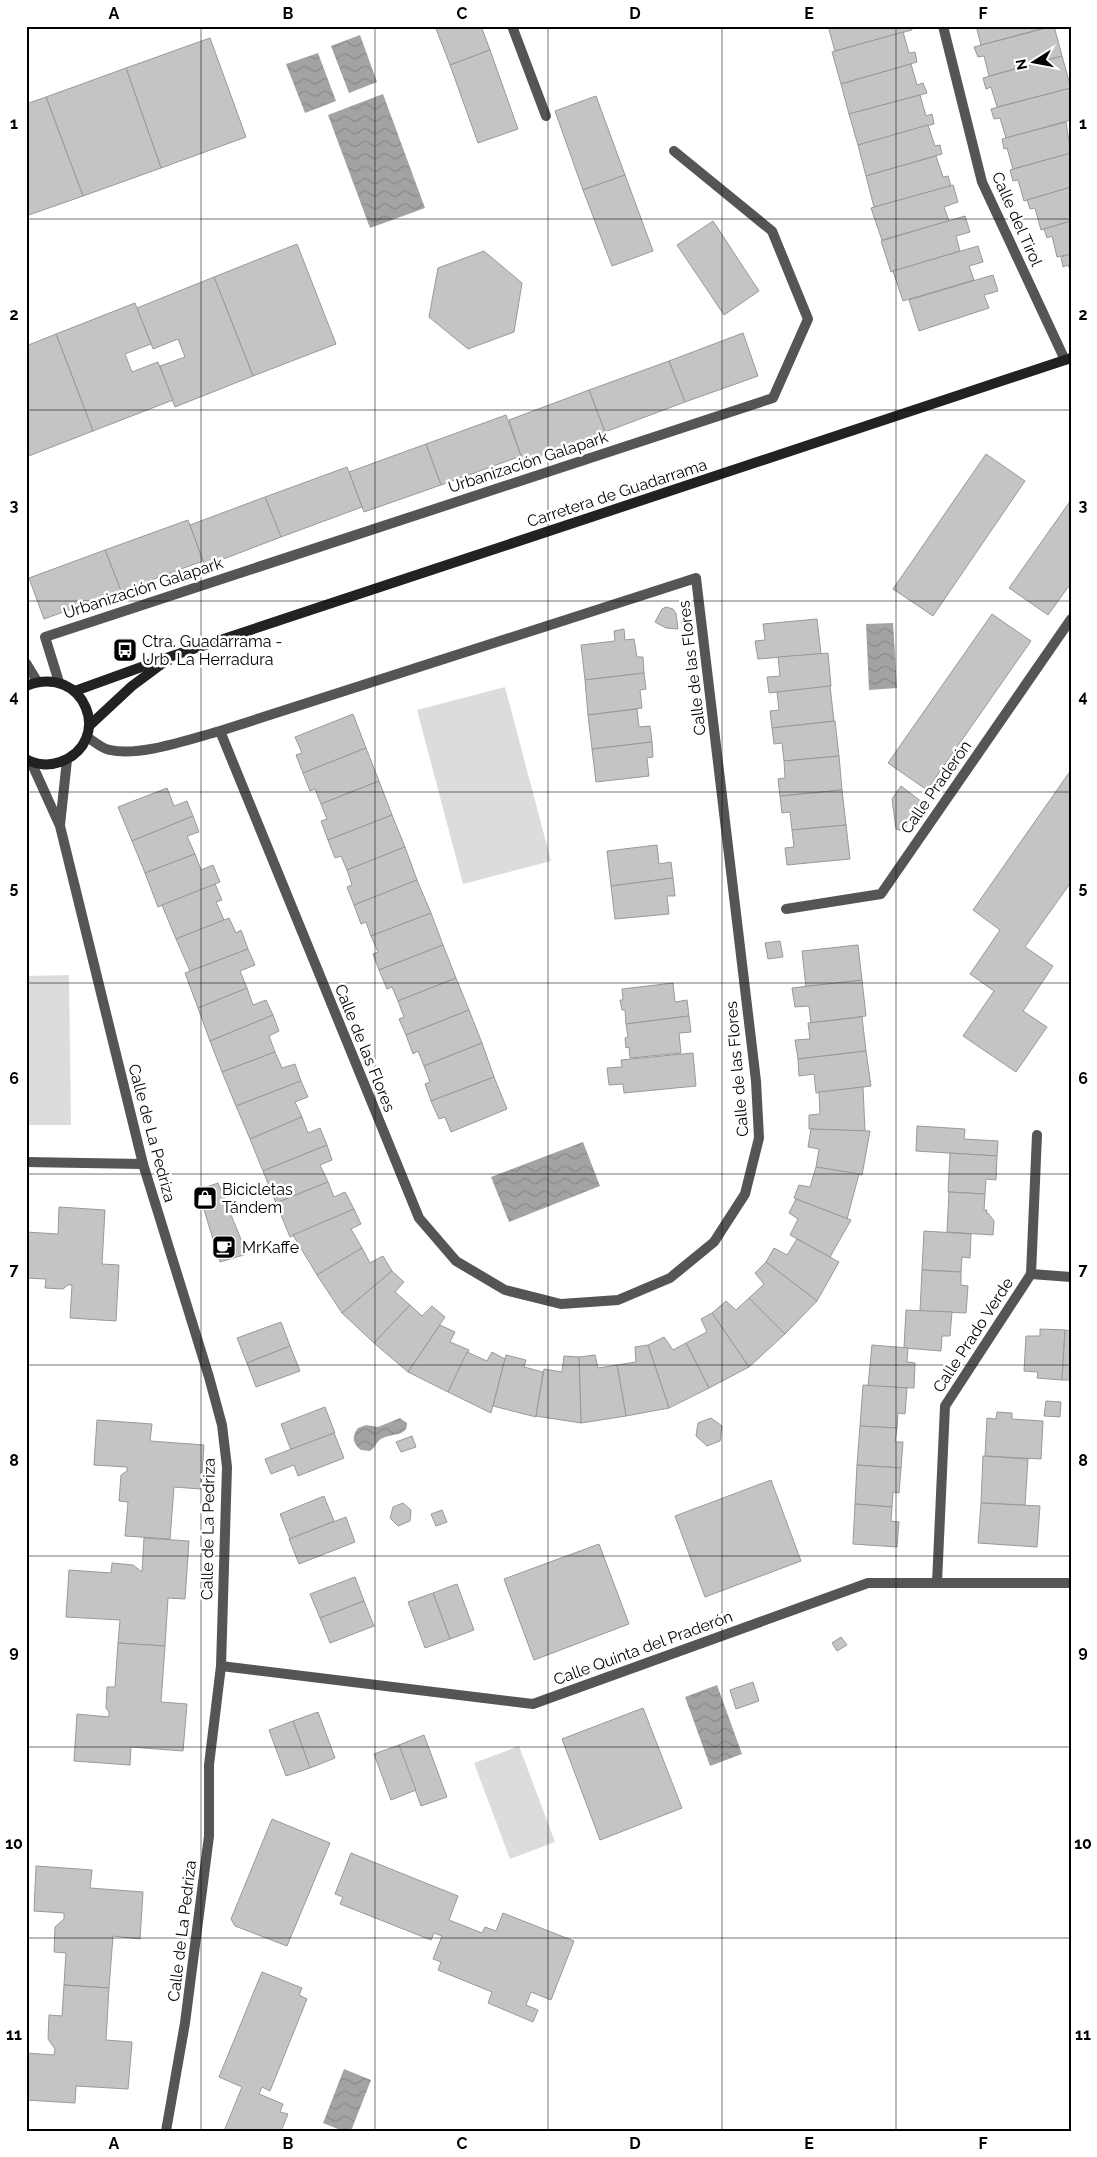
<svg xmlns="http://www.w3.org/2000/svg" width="1097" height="2157" font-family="Raleway,sans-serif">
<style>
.pitch{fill:#dcdcdc}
.water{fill:url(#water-waves)}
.building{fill:#c4c4c4;stroke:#999}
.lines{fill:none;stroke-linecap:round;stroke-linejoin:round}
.lane{stroke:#555;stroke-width:10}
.street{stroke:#555;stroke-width:10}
.secondary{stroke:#222;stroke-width:10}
.grid{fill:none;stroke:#000;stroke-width:1;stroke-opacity:0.55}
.labels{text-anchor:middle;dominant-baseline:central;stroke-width:5;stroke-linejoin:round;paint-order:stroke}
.street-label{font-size:16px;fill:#000;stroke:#fff}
.poi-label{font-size:16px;fill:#000;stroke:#fff;text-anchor:start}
.neatline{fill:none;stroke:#000;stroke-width:2}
.grid-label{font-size:16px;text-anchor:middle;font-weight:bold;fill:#000}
</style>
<defs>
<pattern id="water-waves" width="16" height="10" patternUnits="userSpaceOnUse" patternTransform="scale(1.25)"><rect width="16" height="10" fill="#a3a3a3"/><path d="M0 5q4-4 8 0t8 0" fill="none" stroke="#8b8b8b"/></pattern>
</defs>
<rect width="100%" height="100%" fill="#fff"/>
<g class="pitch">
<path d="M505 687 551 861 463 884 417 710Z"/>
<path d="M69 975 71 1125H26V976Z"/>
<path d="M519 1746 555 1842 510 1859 474 1763Z"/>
</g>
<g class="water">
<path d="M360 35 377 82 349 93 331 46Z"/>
<path d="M318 53 336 101 305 113 286 64Z"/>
<path d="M383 94 425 208 370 228 328 115Z"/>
<path d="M893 623 897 688 869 690 866 624Z"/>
<path d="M583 1142 600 1186 509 1222 491 1177Z"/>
<path d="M400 1418 407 1423C408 1437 390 1433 381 1439 376 1442 375 1448 370 1451L361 1450C353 1444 351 1437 358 1428L366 1425 378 1427Z"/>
<path d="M717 1685 742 1754 710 1766 685 1697Z"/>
<path d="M344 2069 371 2080 351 2131H343L323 2123Z"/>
</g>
<g class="building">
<path d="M435 26H481L490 50 450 65Z"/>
<path d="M828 26H911L912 30 835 51Z"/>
<path d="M976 26H1052L981 45Z"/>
<path d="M1054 26 1062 56 989 76 984 56 978 57 974 47Z"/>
<path d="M903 32 909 53 915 52 917 62 841 84 832 52Z"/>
<path d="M210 38 246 137 161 168 126 68Z"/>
<path d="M490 50 518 129 478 143 450 65Z"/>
<path d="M1062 56 1071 88 997 107 991 87 986 89 983 78Z"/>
<path d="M911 64 917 85 923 83 927 93 849 114 841 84Z"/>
<path d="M126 68 161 168 83 196 46 97Z"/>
<path d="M1071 88V120L1006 138 1000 118 994 119 991 109Z"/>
<path d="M920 95 926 116 932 114 934 124 858 145 849 114Z"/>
<path d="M596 96 625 175 583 190 555 111Z"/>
<path d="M46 97 83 196 26 216V104Z"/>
<path d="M1066 122 1071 153 1013 169 1007 148 1004 149 1002 139Z"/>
<path d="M928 125 935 146 940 145 942 154 866 176 858 145Z"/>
<path d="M1071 153V187L1024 201 1018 180 1013 181 1010 170Z"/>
<path d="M936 156 943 177 948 176 951 186 874 207 866 176Z"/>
<path d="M625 175 653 251 612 266 583 190Z"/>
<path d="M953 185 958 202 944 207 949 221 882 240 871 208Z"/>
<path d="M1071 187V221L1041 230 1035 208 1030 209 1027 200Z"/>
<path d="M965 216 970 232 956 236 960 251 891 272 881 241Z"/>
<path d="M713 221 759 291 724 315 677 245Z"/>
<path d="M1071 221V254L1057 257 1052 236 1047 238 1044 229Z"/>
<path d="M297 244 336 344 253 376 214 277Z"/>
<path d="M978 246 983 262 969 266 974 280 903 301 893 271Z"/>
<path d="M484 251 522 283 514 332 468 349 429 317 438 268Z"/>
<path d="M1070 254H1071V273L1068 265 1063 267 1061 257Z"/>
<path d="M993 275 998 291 984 295 989 308 919 331 909 300Z"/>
<path d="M214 277 253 376 175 407 160 366 185 357 178 339 153 349 137 308Z"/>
<path d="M135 303 151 344 125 354 132 372 158 362 173 400 93 431 56 334Z"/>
<path d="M743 333 758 376 685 402 669 361Z"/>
<path d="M56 334 93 431 26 457V346Z"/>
<path d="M669 361 685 402 605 432 589 390Z"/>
<path d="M589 390 605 432 523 462 509 420Z"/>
<path d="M506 415 521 456 441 485 426 444Z"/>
<path d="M426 444 441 485 364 512 349 472Z"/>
<path d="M986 454 1025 481 933 616 893 589Z"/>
<path d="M347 467 362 507 281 537 265 497Z"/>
<path d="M265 497 281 537 205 566 190 525Z"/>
<path d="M1071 500V583L1048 615 1009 588Z"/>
<path d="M188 520 203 561 121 591 105 550Z"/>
<path d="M105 550 121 591 44 619 29 578Z"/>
<path d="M666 607 673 609 676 613 678 629 666 628 655 622 662 609Z"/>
<path d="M992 614 1031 641 927 790 888 763Z"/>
<path d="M817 619 821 654 758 659 755 641 765 640 763 624Z"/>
<path d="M624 629 625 640 634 639 637 657H643L644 673 585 680 581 645 615 641 614 631Z"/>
<path d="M828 653 831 686 769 693 767 677 780 676 778 657Z"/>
<path d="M644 673 646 689 640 690 642 708 588 715 585 680Z"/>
<path d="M830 686 834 721 772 728 770 711 779 710 777 692Z"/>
<path d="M637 709 639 727 650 726 652 742 592 749 588 715Z"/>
<path d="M353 714 366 748 303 773 296 755 302 753 295 737Z"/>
<path d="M835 721 839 756 784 761 782 743 774 744 772 728Z"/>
<path d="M652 742 653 757 647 758 649 776 596 782 592 749Z"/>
<path d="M366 748 379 781 321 804 315 789 310 791 303 773Z"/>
<path d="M839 756 842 790 780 796 778 779 785 778 784 761Z"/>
<path d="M1071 770V882L1025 947 1053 966 1023 1011 1047 1027 1016 1072 963 1036 994 991 970 974 1000 930 973 910Z"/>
<path d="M379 781 392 815 328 840 321 821 327 819 321 804Z"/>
<path d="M901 786 922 802 903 831 896 829 892 799Z"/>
<path d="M167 788 174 806 187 801 193 816 132 841 118 807Z"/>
<path d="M842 790 846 825 792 830 790 812 782 813 780 796Z"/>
<path d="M392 815 405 847 347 870 341 856 335 858 328 840Z"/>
<path d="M193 816 199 832 187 836 195 854 145 873 132 841Z"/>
<path d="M846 825 850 859 787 865 785 848 794 847 792 830Z"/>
<path d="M657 845 659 864 671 862 673 878 611 886 607 851Z"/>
<path d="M405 847 417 880 354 905 347 887 352 885 347 870Z"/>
<path d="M195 854 201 870 213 865 220 882 158 907 145 873Z"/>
<path d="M673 878 675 896H667L669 914 615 919 611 886Z"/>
<path d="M417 880 431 913 371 936 366 922 361 924 354 905Z"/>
<path d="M215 884 222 900 216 902 224 920 176 939 162 905Z"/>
<path d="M431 913 443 945 379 970 373 954 378 952 371 936Z"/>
<path d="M229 918 236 933 241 930 248 949 190 971 176 939Z"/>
<path d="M780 941 783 957 768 959 765 943Z"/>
<path d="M443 945 456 978 398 1001 392 987 387 989 379 970Z"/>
<path d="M858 945 862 980 806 987 802 951Z"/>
<path d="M248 949 255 965 240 971 247 988 198 1008 185 973Z"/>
<path d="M456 978 469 1010 406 1035 399 1019 404 1017 398 1001Z"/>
<path d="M862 980 866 1016 811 1023 809 1006 795 1007 792 988Z"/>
<path d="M673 983 675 1002 687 1000 689 1016 626 1024 625 1010H622L620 1000H623L622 989Z"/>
<path d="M247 988 253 1005 266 1000 273 1015 210 1041 198 1008Z"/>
<path d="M469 1010 482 1043 424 1066 418 1051 413 1054 406 1035Z"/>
<path d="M273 1015 279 1031 269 1036 275 1052 222 1072 210 1041Z"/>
<path d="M689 1016 691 1032 679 1033 681 1053 630 1058 629 1047 626 1048 625 1038 628 1037 626 1024Z"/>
<path d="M862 1017 866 1051 798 1059 795 1040 810 1039 808 1023Z"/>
<path d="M482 1043 494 1077 431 1101 425 1084 430 1082 424 1066Z"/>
<path d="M866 1051 871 1086 816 1093 814 1074 799 1076 798 1059Z"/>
<path d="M275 1052 282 1068 295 1064 301 1081 236 1106 222 1072Z"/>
<path d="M693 1053 696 1086 624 1093 623 1084 609 1085 607 1068 622 1067 621 1060Z"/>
<path d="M494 1077 507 1109 451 1132 445 1117 439 1119 431 1101Z"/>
<path d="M301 1081 308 1097 295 1102 302 1117 250 1139 236 1106Z"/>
<path d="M863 1087 865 1131 809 1129V1115L820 1114 819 1092Z"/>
<path d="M302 1117 308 1133 320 1128 327 1145 263 1171 250 1139Z"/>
<path d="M917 1126 965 1129 964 1139 998 1141 997 1156 916 1151Z"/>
<path d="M811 1129 870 1131 862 1175 816 1167 819 1149 808 1147Z"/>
<path d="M327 1145 332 1160 320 1165 328 1182 276 1203 263 1171Z"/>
<path d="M950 1153 997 1156 996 1180 986 1179 985 1194 948 1192Z"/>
<path d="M816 1167 859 1174 847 1219 794 1198 799 1185 810 1187Z"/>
<path d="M328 1182 334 1197 345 1192 354 1209 290 1237 276 1203Z"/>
<path d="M218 1183 247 1254 220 1262 198 1190Z"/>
<path d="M949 1192 985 1194 984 1210H987L986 1213H988L994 1221 993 1235 947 1232Z"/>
<path d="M796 1199 851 1220 830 1257 790 1235 798 1219 789 1213Z"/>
<path d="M59 1207 105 1210 102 1264 119 1265 116 1321 70 1318 72 1285H68L63 1289 45 1288 46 1279 26 1278V1232L58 1234Z"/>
<path d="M354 1209 361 1224 351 1229 362 1248 317 1275 293 1235Z"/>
<path d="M924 1231 971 1234 970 1258 962 1257 961 1272 922 1270Z"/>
<path d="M797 1239 839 1262 817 1301 766 1262 774 1248 787 1255Z"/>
<path d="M362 1248 370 1263 383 1256 392 1271 342 1313 317 1275Z"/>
<path d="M766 1262 817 1301 785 1334 749 1298 764 1284 755 1273Z"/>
<path d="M922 1270 961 1272V1285L968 1286 966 1313 920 1311Z"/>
<path d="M392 1271 404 1282 395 1292 410 1305 374 1343 342 1313Z"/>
<path d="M749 1298 785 1334 749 1367 712 1313 726 1301 736 1310Z"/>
<path d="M410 1305 422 1316 432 1306 445 1317 408 1372 374 1343Z"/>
<path d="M906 1310 952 1312 950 1336H942L941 1351 904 1348Z"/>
<path d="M712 1313 749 1367 709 1388 686 1343 707 1332 701 1319Z"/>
<path d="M281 1322 290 1346 247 1363 237 1338Z"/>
<path d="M440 1325 455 1332 450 1342 469 1350 448 1392 408 1372Z"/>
<path d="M1040 1329 1065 1330 1062 1380 1037 1378 1038 1372 1024 1371 1026 1336H1040Z"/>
<path d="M1065 1330 1071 1331V1380H1062Z"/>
<path d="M664 1337 673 1350 686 1343 709 1388 669 1408 648 1345Z"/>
<path d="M648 1345 669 1408 626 1416 617 1365 636 1362 635 1347Z"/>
<path d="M872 1345 908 1348 907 1362 915 1363 914 1388 868 1386Z"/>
<path d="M290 1346 300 1371 256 1387 247 1363Z"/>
<path d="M467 1352 487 1361 492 1352 505 1359 491 1413 448 1392Z"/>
<path d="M506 1355 526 1360 524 1367 543 1372 536 1417 493 1406Z"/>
<path d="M595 1355 598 1368 617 1365 626 1416 581 1423 579 1357Z"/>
<path d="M564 1356 579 1357 581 1423 536 1416 544 1369 562 1372Z"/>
<path d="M863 1385 907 1388 905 1414 898 1413 897 1428 860 1426Z"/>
<path d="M1046 1401 1061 1402 1060 1417 1044 1416Z"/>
<path d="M325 1407 335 1433 291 1450 281 1424Z"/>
<path d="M997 1412 1012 1413V1419L1043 1421 1041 1459 985 1456 987 1418 996 1419Z"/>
<path d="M711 1418 722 1426 720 1441 707 1446 696 1436 698 1423Z"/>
<path d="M97 1420 152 1424 150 1441 204 1445 201 1489 174 1487 170 1539 125 1536 128 1502 119 1501 121 1475 127 1471V1467L94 1465Z"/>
<path d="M860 1426 897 1428 895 1442H903L901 1468 857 1465Z"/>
<path d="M334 1433 344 1458 298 1476 294 1465 271 1474 265 1459Z"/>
<path d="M412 1436 416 1447 401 1452 396 1442Z"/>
<path d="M983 1456 1028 1459 1025 1505 981 1503Z"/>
<path d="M857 1465 901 1468 899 1493 893 1492 892 1507 855 1504Z"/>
<path d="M771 1480 801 1561 705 1597 675 1516Z"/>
<path d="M324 1496 334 1521 290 1539 280 1514Z"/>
<path d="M403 1503 411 1510 410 1521 398 1526 390 1518 393 1507Z"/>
<path d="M981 1503 1040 1506 1037 1547 978 1543Z"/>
<path d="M855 1504 892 1507 891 1521 899 1522 897 1547 853 1544Z"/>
<path d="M442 1510 447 1522 436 1526 431 1514Z"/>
<path d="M346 1517 355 1542 299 1564 289 1539Z"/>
<path d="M144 1538 189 1541 185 1599 168 1598 165 1646 118 1643 120 1620 66 1617 69 1570 111 1573 112 1563 133 1565 142 1572Z"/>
<path d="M599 1544 629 1624 534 1660 504 1579Z"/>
<path d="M355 1577 364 1601 320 1618 310 1594Z"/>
<path d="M457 1584 474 1630 450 1639 433 1593Z"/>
<path d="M433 1593 450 1639 425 1648 408 1602Z"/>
<path d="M364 1601 374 1626 330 1643 320 1618Z"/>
<path d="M841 1637 847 1645 837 1651 832 1643Z"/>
<path d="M118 1643 165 1646 161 1702 187 1704 183 1751 131 1747 130 1765 74 1761 77 1714 109 1717V1712L106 1708 107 1687H115Z"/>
<path d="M753 1682 759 1701 736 1709 730 1690Z"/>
<path d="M643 1708 682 1808 600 1840 562 1739Z"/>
<path d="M318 1712 335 1758 310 1768 293 1721Z"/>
<path d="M293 1721 310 1768 286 1776 269 1730Z"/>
<path d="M424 1735 447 1797 421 1806 399 1745Z"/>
<path d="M399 1745 416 1790 391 1800 374 1754Z"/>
<path d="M272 1819 330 1843 287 1946 235 1926 231 1919Z"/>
<path d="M351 1853 458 1896 449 1920 482 1933 485 1927 496 1931 503 1913 574 1941 551 2000 531 1992 526 2005 538 2010 533 2022 488 2003 492 1992 438 1970 441 1962 433 1959 442 1936 434 1933 431 1940 340 1904 343 1897 335 1894Z"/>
<path d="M36 1866 92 1870 90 1888 143 1892 140 1939 113 1936 109 1988 64 1985 66 1953 54 1952 55 1927 64 1919V1913L34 1911Z"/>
<path d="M262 1972 302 1988 299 1995 307 1999 270 2091 262 2087 259 2094 283 2104 280 2112 288 2114 281 2131H224L242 2087 219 2077Z"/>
<path d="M64 1985 109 1988 106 2040 132 2042 128 2089 76 2086 75 2103 26 2100V2053L54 2055 55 2049 48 2039 49 2015 62 2016Z"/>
</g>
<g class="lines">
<g class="lane">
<path d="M512 26 546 116"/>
<path d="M59 682 45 637 773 398 808 319 772 231 674 151"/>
</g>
<g class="street">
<path d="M943 26 982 182 1065 360"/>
<path d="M26 663 37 681"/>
<path d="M87 737C94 741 102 749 110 750 140 757 190 739 220 731L696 578 756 1081 759 1138 745 1194 714 1242 670 1278 618 1300 561 1304 505 1290 456 1261 419 1218 220 731"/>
<path d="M31 762 60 826 143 1164 209 1377 222 1425 227 1467 221 1666 209 1765V1836L185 2023 166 2131"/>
<path d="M60 825 67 760"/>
<path d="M786 909 881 894 1071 619"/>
<path d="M26 1162 143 1164"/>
<path d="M1031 1274 1071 1277"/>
<path d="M937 1583 945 1406 1031 1274 1037 1135"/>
<path d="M221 1666 533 1704 868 1583H1071"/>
</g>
<g class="secondary">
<path d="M26 686C85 662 115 742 60 762 49 766 36 765 26 759"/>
<path d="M75 691 172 656 1071 358"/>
<path d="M90 725 132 686 163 663"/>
</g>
</g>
<path class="grid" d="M201 26V2131M375 26V2131M548 26V2131M722 26V2131M896 26V2131M26 219H1071M26 410H1071M26 601H1071M26 792H1071M26 983H1071M26 1174H1071M26 1365H1071M26 1556H1071M26 1747H1071M26 1938H1071"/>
<defs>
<g id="bus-square" transform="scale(1.25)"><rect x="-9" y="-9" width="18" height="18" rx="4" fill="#000" stroke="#fff"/><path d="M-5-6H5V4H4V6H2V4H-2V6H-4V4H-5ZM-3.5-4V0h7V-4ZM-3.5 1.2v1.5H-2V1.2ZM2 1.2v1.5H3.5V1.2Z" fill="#fff"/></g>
<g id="shop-square" transform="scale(1.25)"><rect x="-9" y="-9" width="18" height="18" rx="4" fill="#000" stroke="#fff"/><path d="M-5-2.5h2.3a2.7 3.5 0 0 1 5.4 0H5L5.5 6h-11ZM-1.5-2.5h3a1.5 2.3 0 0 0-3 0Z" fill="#fff"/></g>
<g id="cafe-square" transform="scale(1.25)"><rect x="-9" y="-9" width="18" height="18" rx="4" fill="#000" stroke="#fff"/><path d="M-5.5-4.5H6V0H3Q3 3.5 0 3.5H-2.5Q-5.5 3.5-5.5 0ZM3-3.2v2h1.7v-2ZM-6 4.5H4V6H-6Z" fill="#fff"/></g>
</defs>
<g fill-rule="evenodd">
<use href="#bus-square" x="125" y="650"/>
<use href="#shop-square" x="205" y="1198"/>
<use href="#cafe-square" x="224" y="1247"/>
</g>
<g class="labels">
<g class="street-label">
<text transform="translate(1017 219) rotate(66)">Calle del Tirol</text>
<text transform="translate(528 462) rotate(-18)">Urbanización Galapark</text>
<text transform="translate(617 493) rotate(-18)">Carretera de Guadarrama</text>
<text transform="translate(143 588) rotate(-18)">Urbanización Galapark</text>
<text transform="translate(692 668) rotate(-97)">Calle de las Flores</text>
<text transform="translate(936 787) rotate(-55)">Calle Praderón</text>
<text transform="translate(365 1048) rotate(68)">Calle de las Flores</text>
<text transform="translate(737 1069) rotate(-95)">Calle de las Flores</text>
<text transform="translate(152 1133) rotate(75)">Calle de La Pedriza</text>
<text transform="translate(973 1335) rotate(-57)">Calle Prado Verde</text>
<text transform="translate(208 1529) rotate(-89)">Calle de La Pedriza</text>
<text transform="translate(643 1648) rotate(-20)">Calle Quinta del Praderón</text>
<text transform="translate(182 1931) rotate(-83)">Calle de La Pedriza</text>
</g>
<g class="poi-label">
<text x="142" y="641">Ctra. Guadarrama -<tspan x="142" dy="18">Urb. La Herradura</tspan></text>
<text x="222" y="1189">Bicicletas<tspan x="222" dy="18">Tándem</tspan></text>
<text x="242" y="1247">MrKaffe</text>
</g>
</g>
<rect width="1097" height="2157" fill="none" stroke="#ffffff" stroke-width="55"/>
<g transform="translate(1034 62) rotate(259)" stroke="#ffffff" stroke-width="4" paint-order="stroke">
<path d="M0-4L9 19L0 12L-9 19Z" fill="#000000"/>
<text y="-8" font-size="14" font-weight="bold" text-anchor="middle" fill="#000000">N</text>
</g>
<rect x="28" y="28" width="1042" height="2102" class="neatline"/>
<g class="grid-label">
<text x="114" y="19">A</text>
<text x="288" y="19">B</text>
<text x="462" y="19">C</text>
<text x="635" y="19">D</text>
<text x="809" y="19">E</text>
<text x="983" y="19">F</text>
<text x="14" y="129">1</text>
<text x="1083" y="129">1</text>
<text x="14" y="320">2</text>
<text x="1083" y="320">2</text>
<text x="14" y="511">3</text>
<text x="1083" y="511">3</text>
<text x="14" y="702">4</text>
<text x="1083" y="702">4</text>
<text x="14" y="893">5</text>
<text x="1083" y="893">5</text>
<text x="14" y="1084">6</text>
<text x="1083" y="1084">6</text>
<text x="14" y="1275">7</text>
<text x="1083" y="1275">7</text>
<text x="14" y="1466">8</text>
<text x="1083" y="1466">8</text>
<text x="14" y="1657">9</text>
<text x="1083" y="1657">9</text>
<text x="14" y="1849">10</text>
<text x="1083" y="1849">10</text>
<text x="14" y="2040">11</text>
<text x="1083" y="2040">11</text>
<text x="114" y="2149">A</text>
<text x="288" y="2149">B</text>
<text x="462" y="2149">C</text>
<text x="635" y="2149">D</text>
<text x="809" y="2149">E</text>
<text x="983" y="2149">F</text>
</g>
</svg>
